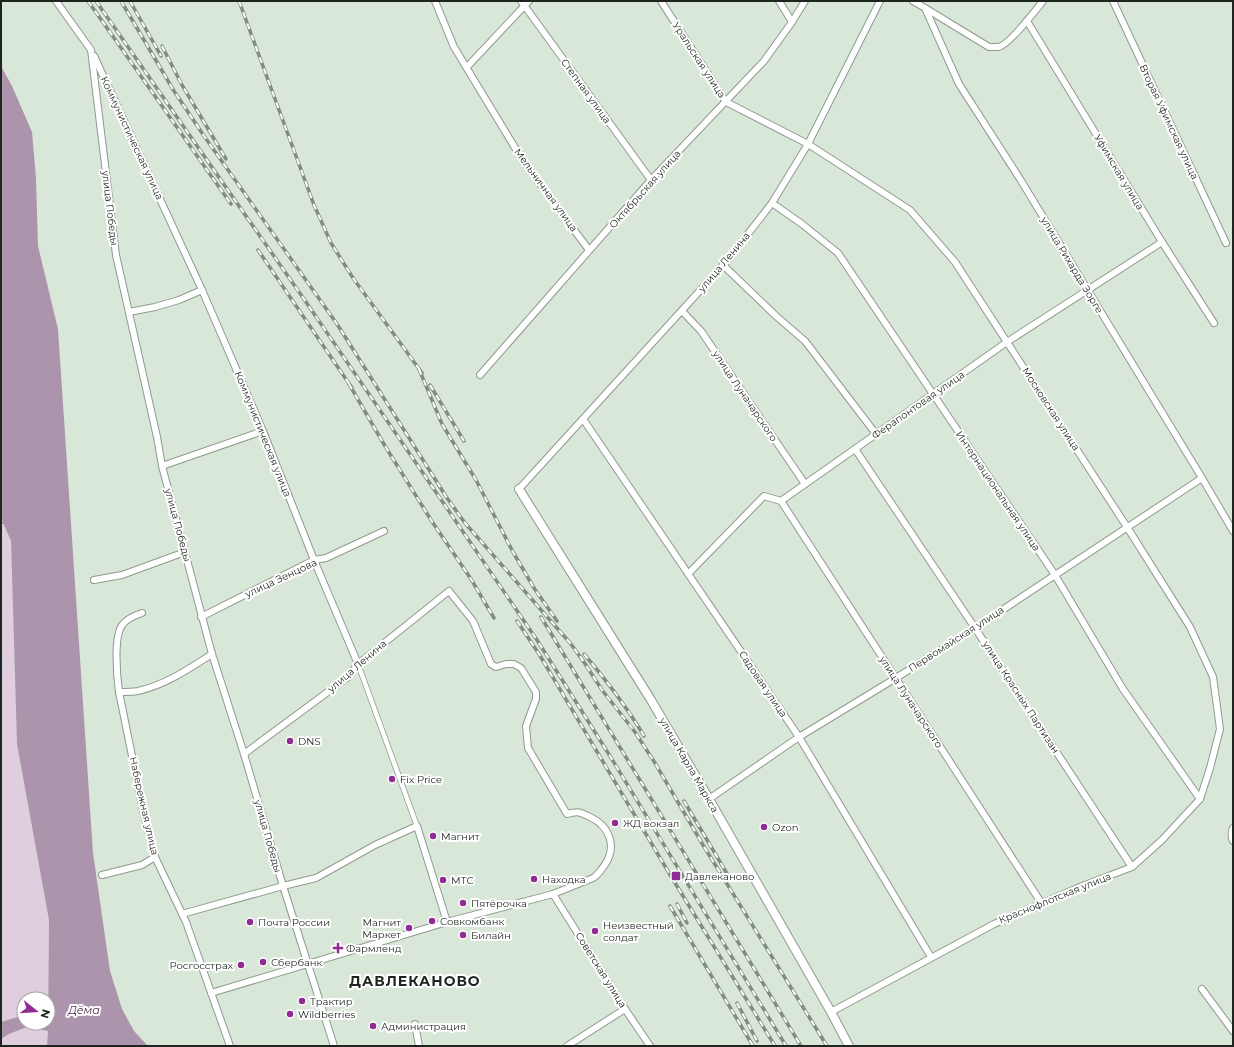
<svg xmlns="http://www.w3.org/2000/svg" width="1234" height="1047" font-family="Montserrat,sans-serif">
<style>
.green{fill:#decede}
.water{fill:#ac95ac}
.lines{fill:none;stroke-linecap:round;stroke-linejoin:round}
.stream{stroke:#ac95ac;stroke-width:2}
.pedestrian-casing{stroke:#8e9b8d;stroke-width:6}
.minor-casing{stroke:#8e9b8d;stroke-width:8}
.tertiary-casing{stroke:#8e9b8d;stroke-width:10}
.pedestrian{stroke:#fff;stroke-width:4.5}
.minor{stroke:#fff;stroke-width:6}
.tertiary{stroke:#fff;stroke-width:8}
.rail-casing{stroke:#828c81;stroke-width:3.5}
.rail{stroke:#fff;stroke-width:2;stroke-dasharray:6;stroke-linecap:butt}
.poi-dot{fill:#8f2b92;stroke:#fff;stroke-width:1.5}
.labels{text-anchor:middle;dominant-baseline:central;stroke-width:4;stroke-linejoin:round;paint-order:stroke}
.street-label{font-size:10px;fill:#1e241e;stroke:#fff}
.poi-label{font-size:10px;fill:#1e241e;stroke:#fff;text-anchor:start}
.water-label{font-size:11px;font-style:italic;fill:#4f2d4f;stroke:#fff}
.district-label{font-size:14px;font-weight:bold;letter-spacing:1px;fill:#1e241e;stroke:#fff}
</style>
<rect width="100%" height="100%" fill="#d9e7d8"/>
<g class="green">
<path d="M1 518 11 541 17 744 49 920 48 999H24V1015L1 1022Z"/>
<path d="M27 1027 48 1031 47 1046H1V1039L8 1034Z"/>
</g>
<path class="water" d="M1 66 12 86 32 132 36 178 38 246 58 329 93 853 110 971 122 1009 134 1031 148 1046H47L48 1031 27 1027 9 1034 1 1039V1022L24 1015V1023H48L49 920 17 744 11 541 1 518Z"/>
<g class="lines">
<path class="stream" d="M1 523H3"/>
<g class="pedestrian-casing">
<path id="pedestrian" d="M358 664 417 826"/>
</g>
<g class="minor-casing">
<g id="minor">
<path d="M56 1 91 50 116 255 157 437 162 466 212 654 244 754 283 886 334 1046"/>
<path d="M435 1 454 47 523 161 589 250"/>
<path d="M521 1 651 180"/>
<path d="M661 1 726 102 808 144 910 210 955 262 1127 527 1190 627 1213 677 1220 729 1210 768 1200 799 1162 840 1132 867 1080 887 994 924 831 1012"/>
<path d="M779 1 792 22"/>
<path d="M913 1 925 8 959 84 1020 179 1202 478 1233 531"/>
<path d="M1113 1 1226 243"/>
<path d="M925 8 989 47C992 47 996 47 999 47 1010 44 1035 11 1043 1"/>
<path d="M1027 21 1162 242 1214 323"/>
<path d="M94 56 202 290 263 431 314 560 358 664"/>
<path d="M467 67 529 1"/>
<path d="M772 203 802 224 838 253 1055 575 1123 689 1200 799"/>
<path d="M723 265 776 316 805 341 876 434"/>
<path d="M682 311 701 331 805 484"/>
<path d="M129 312 155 307 179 300 202 290"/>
<path d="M480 375 651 180 764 61 792 22 805 1"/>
<path d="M583 419 799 737 931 957"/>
<path d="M855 449 975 628 1132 867"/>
<path d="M162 466 263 431"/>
<path d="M519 489 726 262 772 203 808 144 880 1"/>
<path d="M781 501 1042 904"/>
<path d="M688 574 764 496 781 501 1007 342 1162 242"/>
<path d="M94 580 122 575 185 552"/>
<path d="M142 613C136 615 127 619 123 624 113 635 117 677 119 692L143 810 155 857 186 922 230 1046"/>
<path d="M201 617 314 560 326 558 384 531"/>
<path d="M119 692C125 692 132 692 138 691 165 685 189 669 212 654"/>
<path d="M709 799 799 737 896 678 975 628 1202 478"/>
<path d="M1233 828C1231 831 1231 837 1233 841"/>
<path d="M102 875 142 865 155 857"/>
<path d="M553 894 625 1009 650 1046"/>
<path d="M182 914 283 886 316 878 375 845 417 826 447 922"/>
<path d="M1202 989 1233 1031"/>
<path d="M211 993 447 922 553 894 593 878C598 875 600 871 604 866 617 848 611 827 590 817 580 812 578 811 567 814L528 748 526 726 536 699V692L521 668 514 664H506L496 667 491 664 473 621 449 591 358 664 348 677 244 754"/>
<path d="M415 1024 419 1046"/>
<path d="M567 1046 625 1009"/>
</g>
</g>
<g class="tertiary-casing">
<path id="tertiary" d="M519 489 651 700 709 799 831 1012 849 1046"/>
</g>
<use href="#pedestrian" class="pedestrian"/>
<use href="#minor" class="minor"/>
<use href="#tertiary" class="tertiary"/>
<g class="rail-casing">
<g id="rail">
<path d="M88 1 231 204"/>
<path d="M96 1 306 302 537 640 610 756 786 1046"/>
<path d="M121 1 174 91 204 136 337 324 447 498 465 523 571 644 583 661"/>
<path d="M130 1 161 56"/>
<path d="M239 1 314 205 331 243 353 278 422 373"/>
<path d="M162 46 182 85 226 159"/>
<path d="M258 250 352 388"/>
<path d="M419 369 442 424 476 480 513 552 534 588 557 621"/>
<path d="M349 384 385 446 431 520 471 579 494 618"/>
<path d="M430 385 464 441"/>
<path d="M541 617 801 1046"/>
<path d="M517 621 539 654 672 878 775 1046"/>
<path d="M584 654C606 680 627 707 644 736"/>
<path d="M580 656 602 690 635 732 655 763 703 845 827 1046"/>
<path d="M684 801 729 877"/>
<path d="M677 904 687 923"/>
<path d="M670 906 753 1046"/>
<path d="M737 1003 757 1041"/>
</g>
</g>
<use href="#rail" class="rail"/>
</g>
<g class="poi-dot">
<circle cx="290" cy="741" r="4"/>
<circle cx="392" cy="779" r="4"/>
<circle cx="615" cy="823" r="4"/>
<circle cx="764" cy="827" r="4"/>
<circle cx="433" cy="836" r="4"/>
<rect x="671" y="871" width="10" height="10" rx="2"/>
<circle cx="534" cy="879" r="4"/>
<circle cx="443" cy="880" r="4"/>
<circle cx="463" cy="903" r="4"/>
<circle cx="432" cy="921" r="4"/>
<circle cx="250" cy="922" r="4"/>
<circle cx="409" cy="928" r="4"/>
<circle cx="595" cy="931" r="4"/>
<circle cx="463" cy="935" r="4"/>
<path d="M336 942h4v4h4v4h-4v4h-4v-4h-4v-4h4z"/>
<circle cx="263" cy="962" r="4"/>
<circle cx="241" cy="965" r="4"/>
<circle cx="302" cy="1001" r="4"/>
<circle cx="290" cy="1014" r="4"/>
<circle cx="373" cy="1026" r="4"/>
</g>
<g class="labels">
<g class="street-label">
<text transform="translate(699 60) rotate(57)">Уральская улица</text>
<text transform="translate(586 91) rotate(54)">Степная улица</text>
<text transform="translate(1169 122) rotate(65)">Вторая Уфимская улица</text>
<text transform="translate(132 138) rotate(65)">Коммунистическая улица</text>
<text transform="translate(1119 172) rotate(59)">Уфимская улица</text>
<text transform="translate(645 189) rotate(-48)">Октябрьская улица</text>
<text transform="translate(546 190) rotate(54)">Мельничная улица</text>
<text transform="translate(110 208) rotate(83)">улица Победы</text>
<text transform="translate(724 262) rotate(-50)">улица Ленина</text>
<text transform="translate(1072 265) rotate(59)">улица Рихарда Зорге</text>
<text transform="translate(745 396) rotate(56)">улица Луначарского</text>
<text transform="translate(918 405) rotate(-35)">Ферапонтовая улица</text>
<text transform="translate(1051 409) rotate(57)">Московская улица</text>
<text transform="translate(263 434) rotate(68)">Коммунистическая улица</text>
<text transform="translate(998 491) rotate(56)">Интернациональная улица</text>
<text transform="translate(178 525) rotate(75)">улица Победы</text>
<text transform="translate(281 578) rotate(-25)">улица Зенцова</text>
<text transform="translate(956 639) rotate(-33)">Первомайская улица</text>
<text transform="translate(357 666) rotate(-41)">улица Ленина</text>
<text transform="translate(763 684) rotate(56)">Садовая улица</text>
<text transform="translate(1021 697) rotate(57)">улица Красных Партизан</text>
<text transform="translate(911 702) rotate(57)">улица Луначарского</text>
<text transform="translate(689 765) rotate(60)">улица Карла Маркса</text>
<text transform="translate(144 806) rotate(77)">Набережная улица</text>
<text transform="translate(268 836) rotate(74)">улица Победы</text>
<text transform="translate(1055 898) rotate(-22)">Краснофлотская улица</text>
<text transform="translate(601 970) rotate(58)">Советская улица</text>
</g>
<g class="poi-label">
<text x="298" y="741">DNS</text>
<text x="400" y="779">Fix Price</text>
<text x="623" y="823">ЖД вокзал</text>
<text x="772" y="827">Ozon</text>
<text x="441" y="836">Магнит</text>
<text x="685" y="876">Давлеканово</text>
<text x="542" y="879">Находка</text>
<text x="451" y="880">МТС</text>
<text x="471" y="903">Пятёрочка</text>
<text x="440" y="921">Совкомбанк</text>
<text x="258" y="922">Почта России</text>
<text x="401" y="922" text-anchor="end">Магнит<tspan x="401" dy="12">Маркет</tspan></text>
<text x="603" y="925">Неизвестный<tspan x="603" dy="12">солдат</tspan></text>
<text x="471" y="935">Билайн</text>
<text x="346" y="948">Фармленд</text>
<text x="271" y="962">Сбербанк</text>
<text x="233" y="965" text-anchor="end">Росгосстрах</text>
<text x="310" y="1001">Трактир</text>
<text x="298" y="1014">Wildberries</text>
<text x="381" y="1026">Администрация</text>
</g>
<g class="water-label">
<text x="84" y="1010">Дёма</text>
</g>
<g class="district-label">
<text x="415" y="981">ДАВЛЕКАНОВО</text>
</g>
</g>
<rect width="1234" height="1047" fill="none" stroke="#1e241e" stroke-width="4"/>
<g transform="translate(36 1011) rotate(107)"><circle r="19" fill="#ffffff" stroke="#a5a7a5"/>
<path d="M0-3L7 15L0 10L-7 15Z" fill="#8f2b92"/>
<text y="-6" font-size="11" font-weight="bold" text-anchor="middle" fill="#1e241e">N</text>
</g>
</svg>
